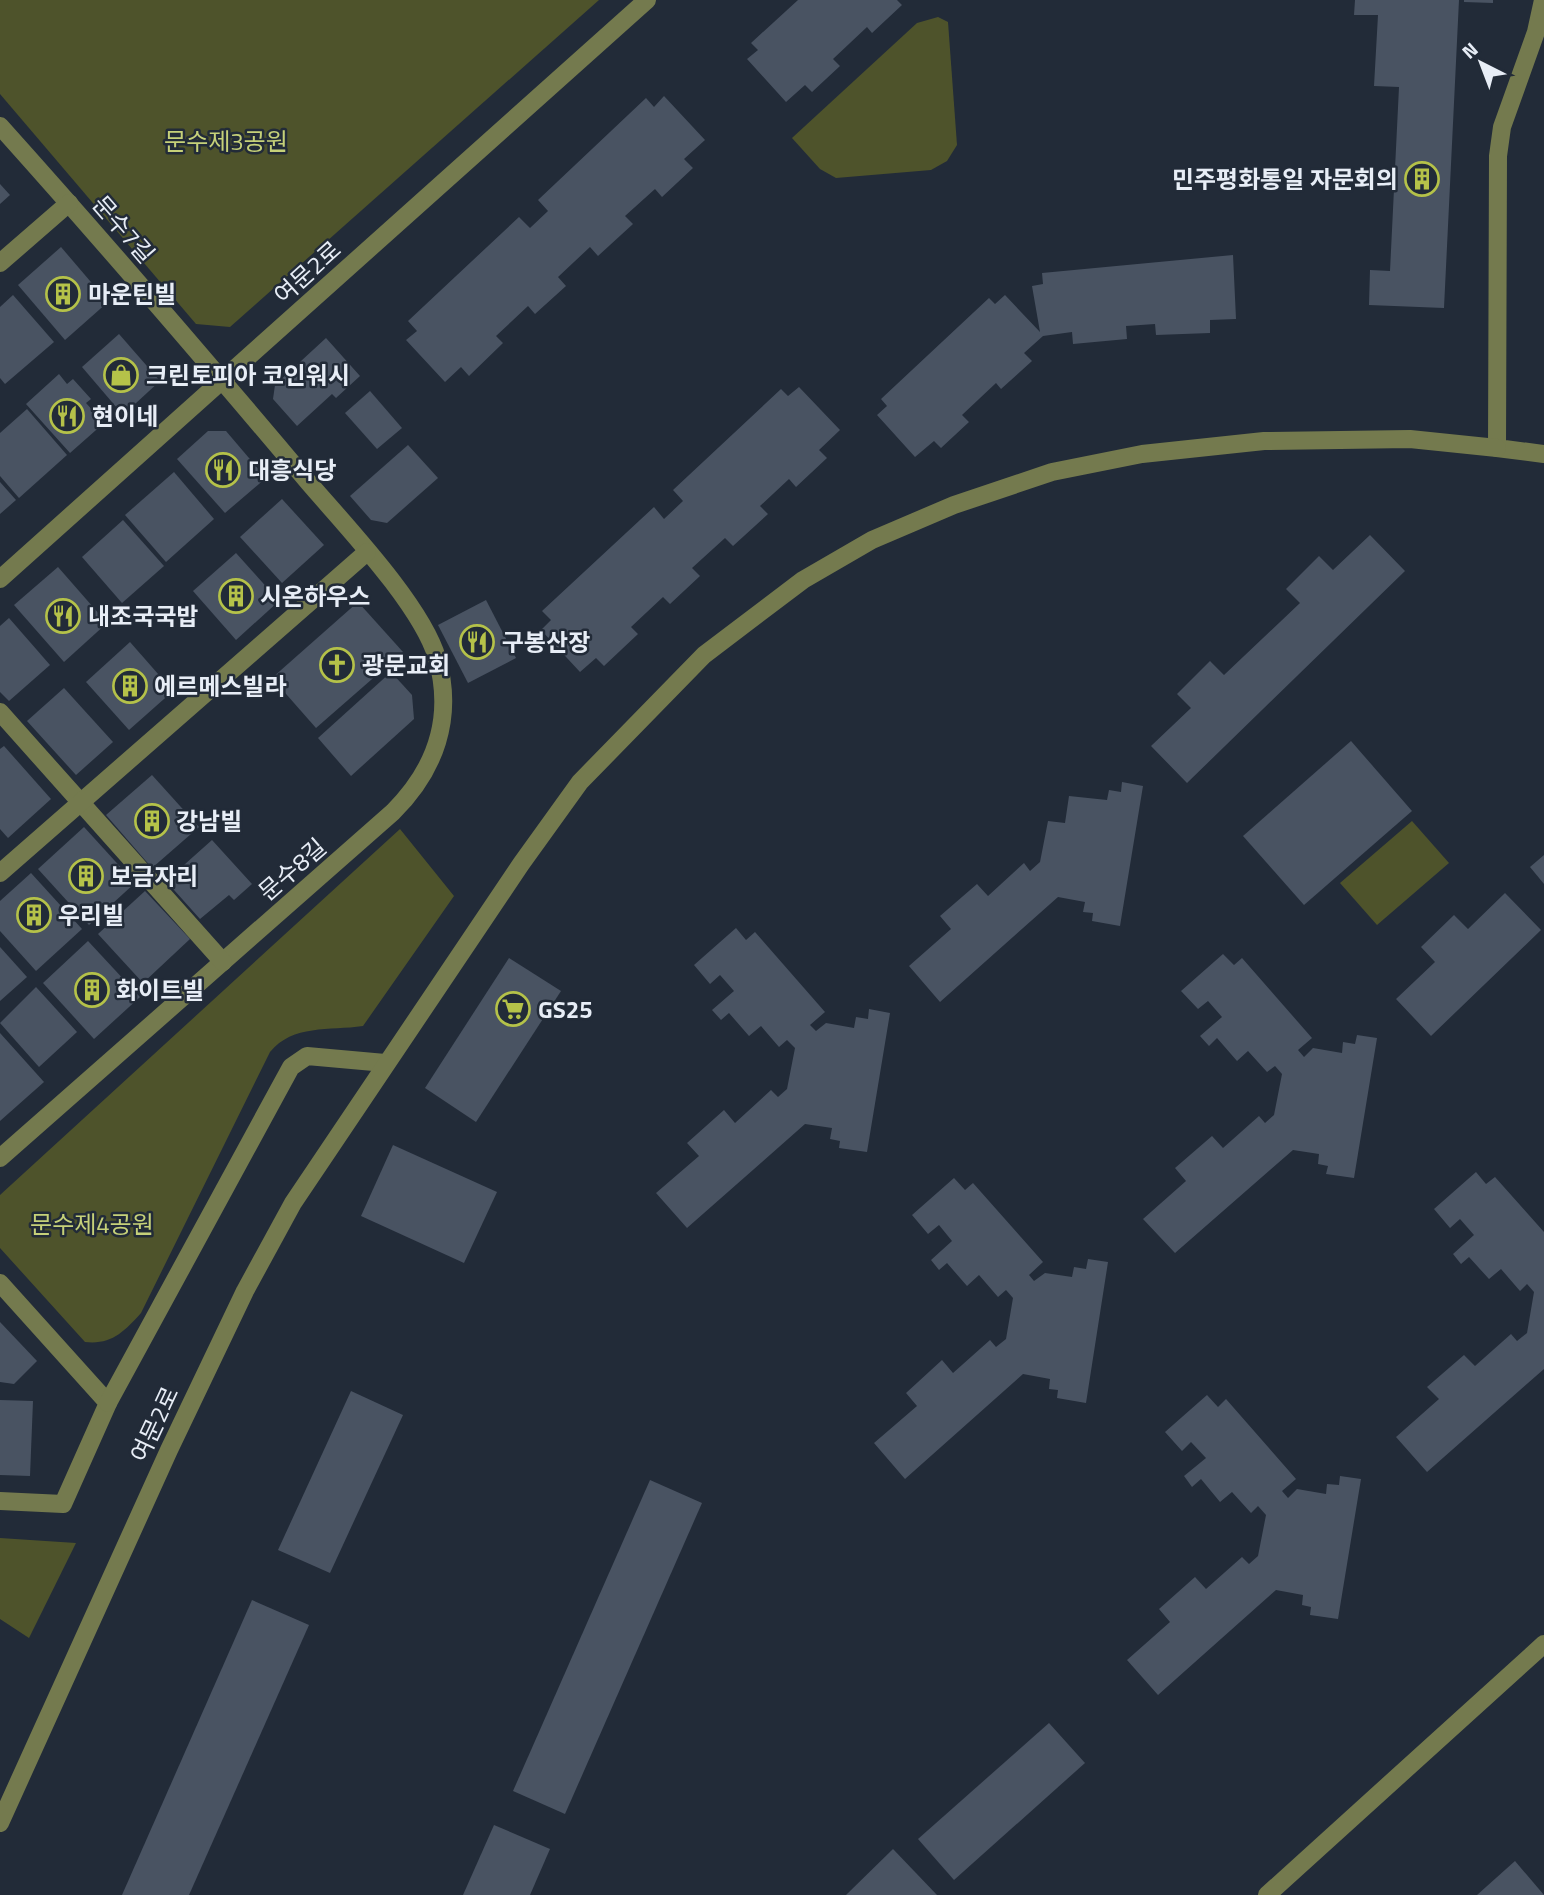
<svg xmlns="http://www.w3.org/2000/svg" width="1544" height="1895" font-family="'Titillium Web','Noto Sans KR',sans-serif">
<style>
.green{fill:#4e532b}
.building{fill:#495362}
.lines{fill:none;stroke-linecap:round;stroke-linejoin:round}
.minor{stroke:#747a4e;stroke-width:18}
.labels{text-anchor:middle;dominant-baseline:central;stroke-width:5;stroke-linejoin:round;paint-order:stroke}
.park-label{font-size:24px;fill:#c6d179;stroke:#222b38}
.poi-label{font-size:24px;font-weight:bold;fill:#e7edf6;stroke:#222b38;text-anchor:start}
.street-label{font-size:24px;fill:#e7edf6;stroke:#222b38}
</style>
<rect width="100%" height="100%" fill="#222b38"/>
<g class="green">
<path d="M0 0H599L230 327 196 324 0 94Z"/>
<path d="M938 17 948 22 957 145 947 161 931 170 836 178 820 169 792 138 917 23Z"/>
<path d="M1412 821 1449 863 1377 925 1340 883Z"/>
<path d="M400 829 454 896 363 1026C329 1031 293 1024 270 1052L141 1313C124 1332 111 1345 85 1342L0 1248V1195Z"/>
<path d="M0 1538 76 1543 29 1638 0 1619Z"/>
</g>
<g class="building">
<path d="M798 0H897L902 5 872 33 867 27 833 59 840 66 812 92 805 85 786 102 747 59 758 50 751 43Z"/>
<path d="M1355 0H1459L1444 308 1369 305 1370 270 1390 271 1399 87 1374 86 1378 15H1354Z"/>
<path d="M1464 0H1493V3L1464 2Z"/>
<path d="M664 96 705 140 684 159 693 168 662 197 655 189 625 216 633 224 598 256 590 247 558 277 566 286 535 314 528 306 496 336 503 343 469 376 461 367 445 382 406 340 417 331 408 321 519 217 530 228 548 211 538 200 646 98 654 107Z"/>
<path d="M0 184 10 195 0 204Z"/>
<path d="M61 247 108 302 65 340 18 285Z"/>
<path d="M1233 255 1236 319 1210 320V333L1156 335 1155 324 1126 326 1127 339 1073 344 1072 332 1043 336 1024 353 1032 361 1001 389 996 383 962 415 969 422 941 448 934 441 915 457 877 415 887 406 881 399 989 298 995 304 1005 295 1040 332 1032 286 1043 284 1042 273Z"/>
<path d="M13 295 54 342 5 384 0 378V307Z"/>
<path d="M119 334 160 381 123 415 82 367Z"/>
<path d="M326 338 360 376 336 398 332 394 297 426 273 399 275 385Z"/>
<path d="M59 374 67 384 73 379 91 399 86 403 104 423 70 453 26 404Z"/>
<path d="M799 387 840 430 819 450 827 458 796 487 789 479 760 506 768 514 733 546 725 538 692 568 700 576 670 604 663 597 631 627 638 634 604 666 596 658 580 672 541 630 551 620 542 611 654 507 664 519 683 501 673 490 781 389 788 396Z"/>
<path d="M370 391 402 428 377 449 345 413Z"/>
<path d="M27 409 67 455 19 498 0 476V433Z"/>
<path d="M208 431H226L266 478 225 513 177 459Z"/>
<path d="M408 445 438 478 387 523 371 520 350 496Z"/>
<path d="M174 472 214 519 166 562 125 515Z"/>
<path d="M0 482 16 500 0 514Z"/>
<path d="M282 499 324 545 282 583 240 537Z"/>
<path d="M123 520 164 566 122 603 82 557Z"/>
<path d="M1370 535 1405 571 1187 783 1151 746 1191 708 1177 694 1210 661 1224 675 1300 603 1286 589 1319 556 1333 570Z"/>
<path d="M236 553 279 601 236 640 193 591Z"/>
<path d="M58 567 107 623 64 662 14 605Z"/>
<path d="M486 600 516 658 468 683 438 625Z"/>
<path d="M358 602 403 652 316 728 272 678Z"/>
<path d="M9 618 50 665 9 701 0 692V626Z"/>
<path d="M130 642 173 691 129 730 86 682Z"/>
<path d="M391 672 412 695 414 719 351 776 318 738Z"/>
<path d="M64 688 113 742 76 775 27 721Z"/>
<path d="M1351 741 1412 811 1304 905 1243 836Z"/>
<path d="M4 746 51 799 8 838 0 829V749Z"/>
<path d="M152 775 199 827 152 868 106 815Z"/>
<path d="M1122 782 1143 786 1120 926 1092 921 1093 913 1083 912 1085 902 1058 897 940 1002 909 966 951 929 940 916 977 884 988 896 1024 863 1030 871 1040 862 1048 821 1065 823 1069 796 1107 800 1109 790 1121 792Z"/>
<path d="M84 827 135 883 89 925 38 869Z"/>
<path d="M212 840 252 884 234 900 229 895 200 919 166 881Z"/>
<path d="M1544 855V884L1530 867Z"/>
<path d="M31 873 82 929 36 971 0 931V901Z"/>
<path d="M145 891 190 939 143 983 98 934Z"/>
<path d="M1505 893 1541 930 1431 1036 1396 999 1435 962 1421 947 1454 915 1468 929Z"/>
<path d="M736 928 746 940 755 932 825 1012 810 1025 816 1031 826 1023 854 1028 856 1017 868 1019 869 1009 890 1013 867 1152 839 1148 840 1141 830 1139 832 1128 805 1124 687 1228 656 1193 699 1156 687 1143 724 1110 735 1123 771 1090 778 1097 787 1089 795 1048 787 1040 779 1047 761 1026 749 1036 729 1013 721 1020 712 1010 734 991 720 975 710 984 694 965Z"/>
<path d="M88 941 140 997 94 1039 43 983Z"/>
<path d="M0 947 27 977 0 1001Z"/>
<path d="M1223 954 1234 965 1242 958 1312 1038 1298 1050 1304 1057 1313 1048 1342 1053 1343 1042 1355 1044 1357 1035 1377 1038 1354 1178 1326 1174 1328 1166 1318 1164 1319 1154 1293 1150 1175 1253 1143 1219 1186 1181 1175 1168 1212 1136 1223 1148 1259 1116 1265 1123 1274 1115 1282 1074 1275 1066 1267 1072 1248 1051 1237 1061 1217 1038 1209 1046 1200 1036 1222 1017 1208 1001 1198 1009 1181 991Z"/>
<path d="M509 958 561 991 476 1122 425 1088Z"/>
<path d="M36 987 77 1032 39 1067 0 1023Z"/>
<path d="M0 1033 44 1082 0 1121Z"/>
<path d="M393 1145 497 1192 464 1263 361 1216Z"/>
<path d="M1476 1172 1486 1184 1495 1177 1544 1232V1369L1427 1472 1396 1437 1439 1399 1427 1387 1464 1355 1475 1366 1511 1334 1517 1341 1527 1333 1534 1292 1527 1284 1520 1291 1501 1269 1489 1279 1469 1257 1461 1264 1453 1254 1474 1235 1460 1219 1450 1228 1434 1209Z"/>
<path d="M954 1178 965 1190 973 1183 1043 1262 1029 1275 1034 1281 1045 1273 1072 1277 1074 1267 1086 1269 1088 1259 1108 1262 1086 1403 1057 1398 1058 1390 1049 1389 1050 1379 1023 1374 905 1479 874 1443 917 1406 906 1393 942 1360 953 1373 990 1340 996 1347 1006 1339 1013 1298 1006 1290 998 1297 979 1275 967 1286 947 1263 939 1270 931 1260 952 1241 939 1225 928 1234 912 1215Z"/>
<path d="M0 1322 37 1361 14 1384 0 1382Z"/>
<path d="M351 1391 403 1415 330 1573 278 1550Z"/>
<path d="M1207 1395 1218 1407 1226 1399 1296 1479 1282 1491 1288 1498 1297 1489 1326 1494 1327 1484 1339 1485 1340 1476 1361 1479 1338 1619 1310 1615 1311 1607 1302 1605 1303 1595 1276 1590 1158 1695 1127 1660 1170 1622 1159 1609 1195 1577 1206 1589 1242 1557 1249 1564 1258 1556 1266 1515 1258 1506 1251 1513 1232 1492 1220 1502 1201 1479 1192 1487 1184 1476 1206 1458 1191 1442 1182 1451 1165 1432Z"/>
<path d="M0 1400 33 1401 30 1476 0 1475Z"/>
<path d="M650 1480 702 1503 565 1814 513 1791Z"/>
<path d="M252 1600 309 1625 189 1895H122Z"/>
<path d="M1049 1723 1085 1763 954 1880 918 1839Z"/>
<path d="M494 1825 550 1849 530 1895H463Z"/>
<path d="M893 1849 937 1895H846Z"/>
<path d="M1515 1861 1544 1895H1477Z"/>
</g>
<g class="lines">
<g class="minor">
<path d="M1543 0 1536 32 1502 127 1498 156 1497 448 1544 454"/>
<path d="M0 126C105 243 208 363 309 483 346 526 422 606 437 658 454 718 435 770 393 812L0 1158"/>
<path d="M0 263 69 203"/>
<path d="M0 579 647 0"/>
<path d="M0 712 223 962"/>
<path d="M0 873 367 552"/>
<path d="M0 1283 108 1403 63 1504 0 1501"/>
<path d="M108 1403 291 1067 307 1056 385 1063"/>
<path d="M0 1823 169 1450 245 1291 293 1203 521 864 580 782 704 655 803 580 872 540 954 505 1052 472 1142 454 1264 441 1410 439 1497 448"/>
<path d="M1267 1895 1544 1644"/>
</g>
</g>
<defs>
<g id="building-ring" transform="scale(1.75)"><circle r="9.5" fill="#222b38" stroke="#b5c249" stroke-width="1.5"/><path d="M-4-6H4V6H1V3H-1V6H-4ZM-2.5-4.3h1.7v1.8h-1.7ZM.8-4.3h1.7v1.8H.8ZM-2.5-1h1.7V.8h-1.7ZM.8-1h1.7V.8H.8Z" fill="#b5c249"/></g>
<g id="shop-ring" transform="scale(1.75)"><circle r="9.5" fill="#222b38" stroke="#b5c249" stroke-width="1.5"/><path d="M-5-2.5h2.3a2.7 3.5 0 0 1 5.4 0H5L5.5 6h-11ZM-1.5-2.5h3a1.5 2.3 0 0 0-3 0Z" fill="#b5c249"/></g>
<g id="restaurant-ring" transform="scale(1.75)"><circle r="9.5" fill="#222b38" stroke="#b5c249" stroke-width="1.5"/><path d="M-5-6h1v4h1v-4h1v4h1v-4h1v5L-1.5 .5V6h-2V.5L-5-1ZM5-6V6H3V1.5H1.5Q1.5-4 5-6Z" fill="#b5c249"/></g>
<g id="church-ring" transform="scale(1.75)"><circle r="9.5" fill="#222b38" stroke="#b5c249" stroke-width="1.5"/><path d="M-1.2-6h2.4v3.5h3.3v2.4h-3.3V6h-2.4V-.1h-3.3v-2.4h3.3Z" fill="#b5c249"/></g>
<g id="supermarket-ring" transform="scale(1.75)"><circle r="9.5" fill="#222b38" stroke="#b5c249" stroke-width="1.5"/><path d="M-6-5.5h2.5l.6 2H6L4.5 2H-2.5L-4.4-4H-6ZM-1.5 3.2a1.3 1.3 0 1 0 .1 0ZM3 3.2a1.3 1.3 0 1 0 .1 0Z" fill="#b5c249"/></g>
</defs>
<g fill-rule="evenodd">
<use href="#building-ring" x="1422" y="179"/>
<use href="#building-ring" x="63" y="294"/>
<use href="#shop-ring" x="121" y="375"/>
<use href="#restaurant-ring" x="67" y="416"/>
<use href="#restaurant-ring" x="223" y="470"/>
<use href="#building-ring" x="236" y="596"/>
<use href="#restaurant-ring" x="63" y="616"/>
<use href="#restaurant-ring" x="477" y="642"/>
<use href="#church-ring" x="337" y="665"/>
<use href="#building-ring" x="130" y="686"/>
<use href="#building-ring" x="152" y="821"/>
<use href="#building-ring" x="86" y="876"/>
<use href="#building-ring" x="34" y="915"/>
<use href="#building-ring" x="92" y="990"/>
<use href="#supermarket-ring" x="513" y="1009"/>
</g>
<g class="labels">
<g class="park-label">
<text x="226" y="141">문수제3공원</text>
<text x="92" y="1224">문수제4공원</text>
</g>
<g class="poi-label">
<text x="1398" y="179" text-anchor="end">민주평화통일 자문회의</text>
<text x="88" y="294">마운틴빌</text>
<text x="146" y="375">크린토피아 코인워시</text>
<text x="92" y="416">현이네</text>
<text x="248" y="470">대흥식당</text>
<text x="260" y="596">시온하우스</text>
<text x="88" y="616">내조국국밥</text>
<text x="502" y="642">구봉산장</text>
<text x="362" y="665">광문교회</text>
<text x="154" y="686">에르메스빌라</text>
<text x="176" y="821">강남빌</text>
<text x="110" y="876">보금자리</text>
<text x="58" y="915">우리빌</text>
<text x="116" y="990">화이트빌</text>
<text x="538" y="1009">GS25</text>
</g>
<g class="street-label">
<text transform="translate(124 229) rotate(49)">문수7길</text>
<text transform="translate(307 272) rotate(-42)">여문2로</text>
<text transform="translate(292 869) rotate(-41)">문수8길</text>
<text transform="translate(154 1424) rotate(-65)">여문2로</text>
</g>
</g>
<g transform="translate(1481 63) rotate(318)" stroke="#222b38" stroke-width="5" paint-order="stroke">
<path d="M0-5L12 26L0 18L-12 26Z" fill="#e7edf6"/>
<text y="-10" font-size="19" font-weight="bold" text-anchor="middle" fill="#e7edf6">N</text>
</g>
</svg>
